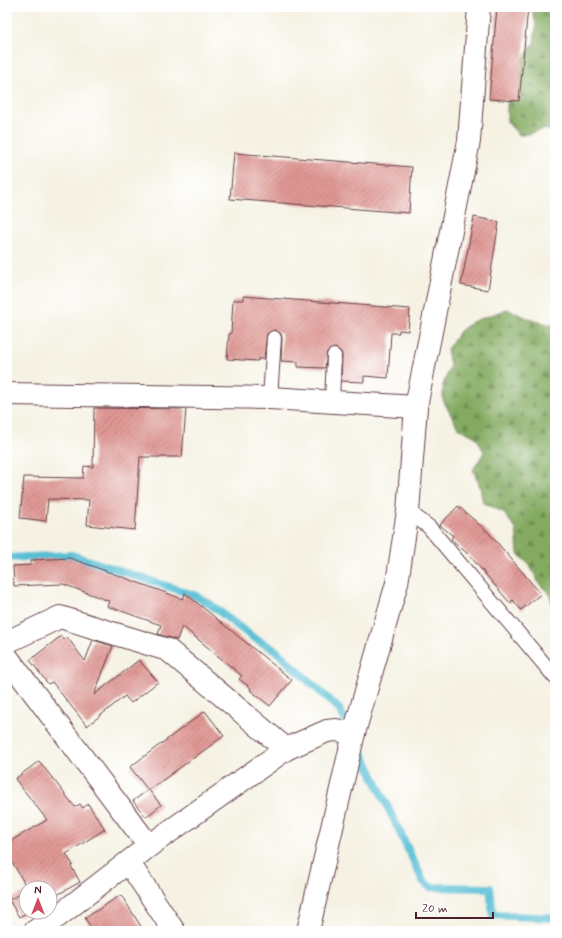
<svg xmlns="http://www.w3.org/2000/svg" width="562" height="938" font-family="Mynerve,sans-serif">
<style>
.forest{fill:url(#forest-firs);stroke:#666446}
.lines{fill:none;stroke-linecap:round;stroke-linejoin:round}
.stream{stroke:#58bfd5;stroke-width:8}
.building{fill:url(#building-hatch)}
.lane-casing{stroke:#643f47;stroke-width:16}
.street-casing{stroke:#643f47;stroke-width:24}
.lane{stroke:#fff;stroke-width:14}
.street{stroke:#fff;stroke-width:22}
</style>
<defs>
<pattern id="forest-firs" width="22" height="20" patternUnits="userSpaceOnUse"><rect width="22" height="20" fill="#83aa60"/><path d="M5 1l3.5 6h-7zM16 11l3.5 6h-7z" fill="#6d8a4f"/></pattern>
<pattern id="building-hatch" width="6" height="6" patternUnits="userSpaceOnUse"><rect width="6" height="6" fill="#e09894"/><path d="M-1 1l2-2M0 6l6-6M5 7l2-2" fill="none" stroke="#b87b79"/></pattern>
</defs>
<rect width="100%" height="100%" fill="#fff"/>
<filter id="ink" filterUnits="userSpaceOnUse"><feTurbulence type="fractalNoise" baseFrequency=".025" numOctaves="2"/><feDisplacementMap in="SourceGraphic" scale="8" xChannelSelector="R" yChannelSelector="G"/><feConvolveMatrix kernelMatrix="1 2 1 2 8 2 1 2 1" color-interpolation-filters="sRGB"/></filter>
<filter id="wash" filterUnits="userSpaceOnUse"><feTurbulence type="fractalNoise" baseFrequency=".012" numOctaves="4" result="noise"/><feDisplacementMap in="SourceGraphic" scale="16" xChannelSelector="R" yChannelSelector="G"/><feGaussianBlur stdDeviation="0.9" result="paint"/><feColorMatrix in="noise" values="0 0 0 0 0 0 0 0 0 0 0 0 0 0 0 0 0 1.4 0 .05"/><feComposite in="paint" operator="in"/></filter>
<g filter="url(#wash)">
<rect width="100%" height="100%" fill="#f5f2e3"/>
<g class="forest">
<path d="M531 7H555V132C542 125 531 136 519 135L507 122V101L520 81 522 60 534 44 536 24Z"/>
<path d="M507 309 532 320 555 326V619L550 594 540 585 530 566 518 554 516 529 503 512 483 503 480 487 473 470 484 452 476 437 458 428 443 400V385L450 366 447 349 460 331 472 322Z"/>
</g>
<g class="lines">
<g class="stream">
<path d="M7 558 72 555 194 595 210 604 252 637 274 649 339 709 351 730"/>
<path d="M357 742 423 881 430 887 490 888 493 915 555 918"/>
</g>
</g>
<g id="blocks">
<g class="building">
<path d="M497 7H528L519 101 489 99Z"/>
<path d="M234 153 412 167 409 213 230 199Z"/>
<path d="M474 217 499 222 488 290 461 285Z"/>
<path d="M243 296 410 309 408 331 399 330V333H391L388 378 364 376V382L341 381 342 356 341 352 335 348 327 352 325 368 298 367V362L281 361 282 338 281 334 275 330 267 334 264 359H258V361L227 359 229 334H231L233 300H243Z"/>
<path d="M94 408 186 409 182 457H140L135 530 87 525 89 500 48 499 46 521 20 518 24 477 83 478 84 466 93 467Z"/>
<path d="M458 506 489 533 541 594 521 610 513 600 510 603 469 555 451 539 453 536 440 525Z"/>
<path d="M70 558 183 599 185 593 292 680 270 706 250 690 251 688 239 679 242 676 182 626 177 640 158 634 161 625 107 606 109 601 63 584 14 586 13 566 31 565V560Z"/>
<path d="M61 636 64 640 67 637 85 661 93 640 113 646 94 695 139 660 158 682 131 703 125 696 87 726 52 682 48 684 30 660Z"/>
<path d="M205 711 224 736 149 790 161 805 146 817 133 801 148 790 130 767Z"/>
<path d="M39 761 75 807 80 804 83 808 88 804 105 829 66 854 73 865 71 866 80 882 50 899V888H27L7 853V843L47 820 15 779Z"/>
<path d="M26 891V912H28L19 917 9 900Z"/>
<path d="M121 895 144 931H93L85 918Z"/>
</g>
</g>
</g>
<g filter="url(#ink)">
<use href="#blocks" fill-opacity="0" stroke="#643f47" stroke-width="1"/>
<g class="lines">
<g class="lane-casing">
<g id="lane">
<path d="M270 398 274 338"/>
<path d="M332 401 334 356"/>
<path d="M408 511 429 527 555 677"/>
</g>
</g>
<g class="street-casing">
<g id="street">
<path d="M7 394 270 398 416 407"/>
<path d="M7 642 60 617 168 650 286 749"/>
<path d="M7 657 149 846"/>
<path d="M129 863 174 931"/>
<path d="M35 931 57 917 149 846 286 749 327 731 336 730 354 733"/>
<path d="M308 931 354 733 397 583 408 511 416 407 469 141 479 7"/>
</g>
</g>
<use href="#lane" class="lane"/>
<use href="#street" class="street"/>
</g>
</g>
<rect width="562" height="938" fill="none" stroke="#fff" stroke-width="24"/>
<g transform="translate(38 900)"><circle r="19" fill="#ffffff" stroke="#b7a5aa"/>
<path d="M0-3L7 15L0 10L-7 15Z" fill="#d1495b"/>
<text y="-6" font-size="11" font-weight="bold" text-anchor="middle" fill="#4a1f2b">N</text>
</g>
<path d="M416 912v6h77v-6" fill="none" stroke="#4a1f2b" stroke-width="2"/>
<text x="422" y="912" font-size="12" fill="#4a1f2b" stroke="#ffffff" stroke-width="3" paint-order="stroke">20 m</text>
</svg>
